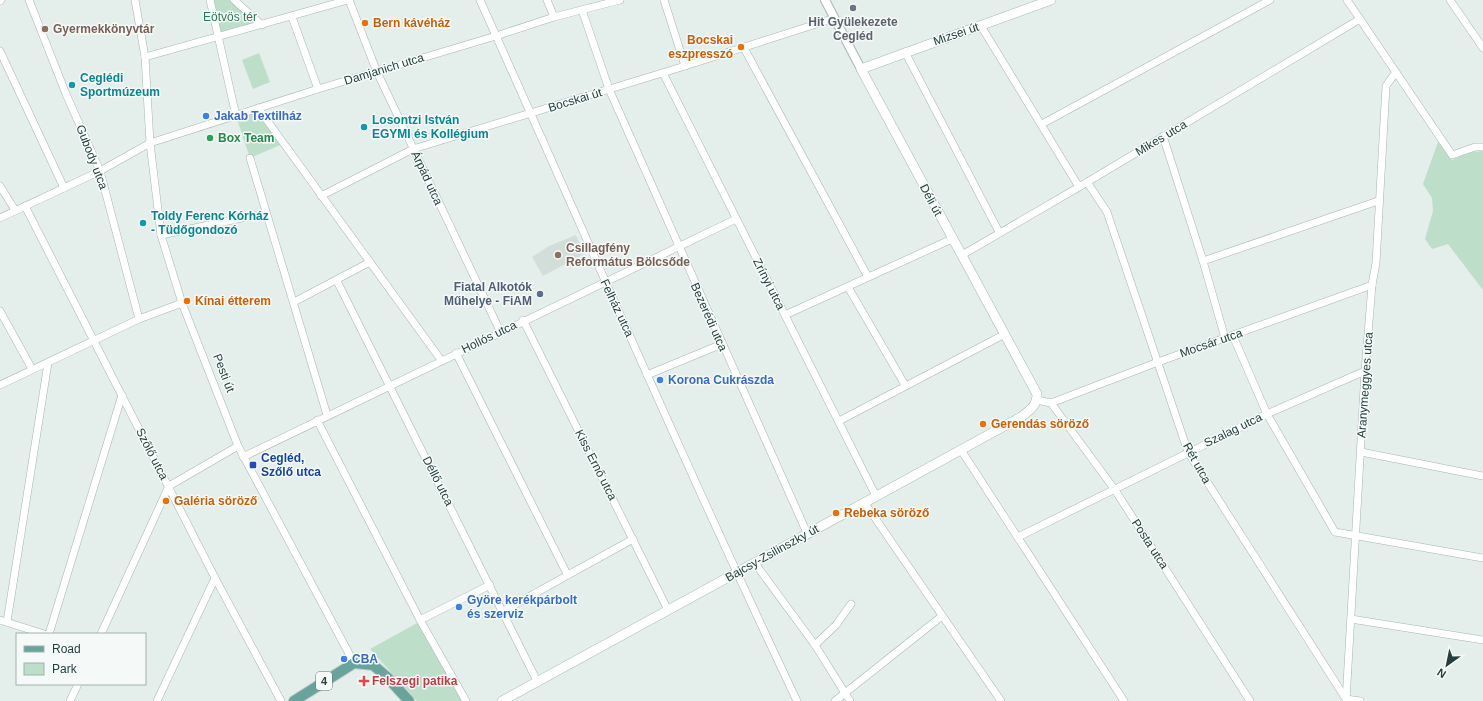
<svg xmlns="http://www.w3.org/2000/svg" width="1483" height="701" font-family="Arial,sans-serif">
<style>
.built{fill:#d2deda}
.green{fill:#bddfca}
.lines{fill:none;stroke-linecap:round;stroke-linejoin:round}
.minor-casing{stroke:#a6b6b3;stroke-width:8}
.tertiary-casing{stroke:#a6b6b3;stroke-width:10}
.secondary-casing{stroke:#a2bab4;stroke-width:10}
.primary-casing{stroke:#c1cac8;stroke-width:12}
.minor{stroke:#fff;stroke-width:7}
.tertiary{stroke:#fff;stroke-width:8}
.secondary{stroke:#fff;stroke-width:9}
.primary{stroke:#68a49b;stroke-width:10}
.worship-dot{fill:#6b7280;stroke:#f5faf8;stroke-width:1.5}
.food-dot{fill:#e8710a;stroke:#f5faf8;stroke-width:1.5}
.education-dot{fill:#8d6e63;stroke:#f5faf8;stroke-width:1.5}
.culture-dot{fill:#0f9aa8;stroke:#f5faf8;stroke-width:1.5}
.shop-dot{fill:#3f7fe0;stroke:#f5faf8;stroke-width:1.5}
.leisure-dot{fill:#2e9e5b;stroke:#f5faf8;stroke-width:1.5}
.service-dot{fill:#5c6f8a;stroke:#f5faf8;stroke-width:1.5}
.transit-dot{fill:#1a4fb4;stroke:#f5faf8;stroke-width:1.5}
.health-dot{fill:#e0444e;stroke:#f5faf8;stroke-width:1.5}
.labels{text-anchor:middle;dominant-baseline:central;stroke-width:3;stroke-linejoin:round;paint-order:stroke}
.shield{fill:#f5faf8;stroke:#627874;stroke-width:1}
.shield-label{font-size:11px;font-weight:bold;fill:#23403c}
.park-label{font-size:12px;fill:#2c7852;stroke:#f5faf8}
.worship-label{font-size:12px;font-weight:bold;fill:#5b616d;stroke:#f5faf8}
.food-label{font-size:12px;font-weight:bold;fill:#c56008;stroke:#f5faf8;text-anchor:start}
.education-label{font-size:12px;font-weight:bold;fill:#785e54;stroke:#f5faf8;text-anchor:start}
.street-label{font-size:12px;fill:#23403c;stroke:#f5faf8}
.culture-label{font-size:12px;font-weight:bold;fill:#0d838f;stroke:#f5faf8;text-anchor:start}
.shop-label{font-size:12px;font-weight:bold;fill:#366cbe;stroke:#f5faf8;text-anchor:start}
.leisure-label{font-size:12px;font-weight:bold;fill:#27864d;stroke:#f5faf8;text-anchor:start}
.service-label{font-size:12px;font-weight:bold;fill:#4e5e75;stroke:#f5faf8;text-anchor:end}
.transit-label{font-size:12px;font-weight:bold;fill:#164399;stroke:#f5faf8;text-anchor:start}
.health-label{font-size:12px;font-weight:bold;fill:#be3a42;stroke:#f5faf8;text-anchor:start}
</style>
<rect width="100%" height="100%" fill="#e4eeeb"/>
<path class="built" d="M576 235 584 254 543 276 532 257 549 246Z"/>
<g class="green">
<path d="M211 0H233L259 24 218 35Z"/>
<path d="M259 53 270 82 253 89 242 60Z"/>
<path d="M258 108 285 143 250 158 236 116Z"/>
<path d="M1438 142 1452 160 1471 152 1483 151V290L1448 244 1432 249 1425 239 1433 211 1432 198 1423 184Z"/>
<path d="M419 622 466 701H417L370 649Z"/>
</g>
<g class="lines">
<g class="minor-casing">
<g id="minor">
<path d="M29 0 66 94 100 171 139 319"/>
<path d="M135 0 145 57 150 143 161 235 182 303 238 446 354 663"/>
<path d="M210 0 236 116"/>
<path d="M234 0 262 25"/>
<path d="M349 0 377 72 500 331"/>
<path d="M480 0C585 234 687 469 797 701"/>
<path d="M547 0 554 17"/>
<path d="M664 0 685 66"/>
<path d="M1347 0 1452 155 1475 147H1483"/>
<path d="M1450 0 1483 48"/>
<path d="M0 1 1 0"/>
<path d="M582 10 609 89 807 533"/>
<path d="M292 17 318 89"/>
<path d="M981 26 1079 187"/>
<path d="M744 48 868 277"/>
<path d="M0 51 64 188"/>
<path d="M905 52 999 232"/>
<path d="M145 57 348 0"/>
<path d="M663 73 876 496"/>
<path d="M258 108 441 360"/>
<path d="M1042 124 1270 0"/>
<path d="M1163 136 1203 261 1225 338"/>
<path d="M250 158 327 415"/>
<path d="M1087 182 1107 212 1188 452 1346 699 1360 701"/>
<path d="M0 186 15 210"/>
<path d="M321 196 413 149 685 66 835 18"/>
<path d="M25 206 215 578 281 701"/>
<path d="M0 218 100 171 150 143 318 89 496 36 554 17 620 0"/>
<path d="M161 235 266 213"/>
<path d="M962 255 1079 187 1360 19"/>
<path d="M1203 261 1378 201"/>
<path d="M337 281 537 681"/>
<path d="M848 287 905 385"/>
<path d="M294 302 370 262"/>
<path d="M0 311 32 369"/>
<path d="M785 315 952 239"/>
<path d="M523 320 668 610"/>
<path d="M1233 336 1267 414 1335 532 1483 558"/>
<path d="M456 353 567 574"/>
<path d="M647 375 722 344"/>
<path d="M0 385 139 319 182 303"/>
<path d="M1037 400 1051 403 1115 490 1250 701"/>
<path d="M1051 403 1158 362 1372 285"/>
<path d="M317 420 420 620 466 701"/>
<path d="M839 421 1005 334"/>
<path d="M961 450 1124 701"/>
<path d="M1361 452 1483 476"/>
<path d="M243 457 736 219"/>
<path d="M864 502 1001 701"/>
<path d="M1018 537 1267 414 1365 371"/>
<path d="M754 562 815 645 850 701"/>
<path d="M503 611 633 539"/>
<path d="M1351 619 1483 640"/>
<path d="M0 620 44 634"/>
<path d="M420 620 490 585"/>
<path d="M7 622 48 363"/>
<path d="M49 634 122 395"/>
<path d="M101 634 169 486 238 446"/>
<path d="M815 645 836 625 851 604"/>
<path d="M70 701 78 684"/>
<path d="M157 701 215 578"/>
<path d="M835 701 942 616"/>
<path d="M1346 701 1365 371 1372 285 1376 263 1386 86 1396 72"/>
</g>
</g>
<g class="tertiary-casing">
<path id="tertiary" d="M825 0 861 69"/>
</g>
<g class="secondary-casing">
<path id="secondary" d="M502 701 1021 417C1030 410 1037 406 1037 394L861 69 1051 0"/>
</g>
<g class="primary-casing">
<path id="primary" d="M294 701 354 663 373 665 387 677 409 701"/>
</g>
<use href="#minor" class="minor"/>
<use href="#tertiary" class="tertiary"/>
<use href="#secondary" class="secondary"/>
<use href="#primary" class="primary"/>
</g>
<circle class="worship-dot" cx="853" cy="8" r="4"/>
<g class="food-dot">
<circle cx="365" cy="23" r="4"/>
<circle cx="741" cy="47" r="4"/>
<circle cx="187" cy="301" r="4"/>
<circle cx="983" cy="424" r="4"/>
<circle cx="166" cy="501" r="4"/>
<circle cx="836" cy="513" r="4"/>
</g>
<g class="education-dot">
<circle cx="45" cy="29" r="4"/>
<circle cx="558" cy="255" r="4"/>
</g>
<g class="culture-dot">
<circle cx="72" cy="85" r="4"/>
<circle cx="364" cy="127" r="4"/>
<circle cx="143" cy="223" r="4"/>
</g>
<g class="shop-dot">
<circle cx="206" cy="116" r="4"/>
<circle cx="660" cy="380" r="4"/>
<circle cx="459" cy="607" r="4"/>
<circle cx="344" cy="659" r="4"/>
</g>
<circle class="leisure-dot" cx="210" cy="138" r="4"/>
<circle class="service-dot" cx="540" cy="294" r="4"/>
<rect class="transit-dot" x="249" y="461" width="8" height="8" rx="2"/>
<path class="health-dot" d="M362 675h4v4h4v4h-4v4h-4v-4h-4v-4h4z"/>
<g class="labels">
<rect class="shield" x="316" y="672" width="16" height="18" rx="3"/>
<g class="shield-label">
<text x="324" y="681">4</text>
</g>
<g class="park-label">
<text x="230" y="17">Eötvös tér</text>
</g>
<g class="worship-label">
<text x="853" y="22">Hit Gyülekezete<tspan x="853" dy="14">Cegléd</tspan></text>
</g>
<g class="food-label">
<text x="373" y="23">Bern kávéház</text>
<text x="733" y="40" text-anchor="end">Bocskai<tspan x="733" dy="14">eszpresszó</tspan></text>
<text x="195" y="301">Kínai étterem</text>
<text x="991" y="424">Gerendás söröző</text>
<text x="174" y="501">Galéria söröző</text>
<text x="844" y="513">Rebeka söröző</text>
</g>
<g class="education-label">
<text x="53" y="29">Gyermekkönyvtár</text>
<text x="566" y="248">Csillagfény<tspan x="566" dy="14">Református Bölcsőde</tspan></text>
</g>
<g class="street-label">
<text transform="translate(956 34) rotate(-19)">Mizsei út</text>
<text transform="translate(384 69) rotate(-17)">Damjanich utca</text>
<text transform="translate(575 100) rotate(-17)">Bocskai út</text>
<text transform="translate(1161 138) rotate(-31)">Mikes utca</text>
<text transform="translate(92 157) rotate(69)">Gubody utca</text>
<text transform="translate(427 178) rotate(65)">Árpád utca</text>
<text transform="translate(931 200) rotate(62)">Déli út</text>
<text transform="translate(769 284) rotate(63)">Zrínyi utca</text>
<text transform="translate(617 308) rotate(65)">Felház utca</text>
<text transform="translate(709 317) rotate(66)">Bezerédi utca</text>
<text transform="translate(489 337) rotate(-26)">Hollós utca</text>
<text transform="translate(1211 343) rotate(-19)">Mocsár utca</text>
<text transform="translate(224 373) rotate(69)">Pesti út</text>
<text transform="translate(1365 385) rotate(-86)">Aranymeggyes utca</text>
<text transform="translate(1233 430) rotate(-26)">Szalag utca</text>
<text transform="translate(152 454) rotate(63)">Szőlő utca</text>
<text transform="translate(1197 463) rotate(61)">Rét utca</text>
<text transform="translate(596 465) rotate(63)">Kiss Ernő utca</text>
<text transform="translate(438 481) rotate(63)">Déllő utca</text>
<text transform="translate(1150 544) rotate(57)">Posta utca</text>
<text transform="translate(772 553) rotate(-29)">Bajcsy-Zsilinszky út</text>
</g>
<g class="culture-label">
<text x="80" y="78">Ceglédi<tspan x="80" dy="14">Sportmúzeum</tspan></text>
<text x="372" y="120">Losontzi István<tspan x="372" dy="14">EGYMI és Kollégium</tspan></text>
<text x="151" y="216">Toldy Ferenc Kórház<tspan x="151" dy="14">- Tüdőgondozó</tspan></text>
</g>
<g class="shop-label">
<text x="214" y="116">Jakab Textilház</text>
<text x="668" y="380">Korona Cukrászda</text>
<text x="467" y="600">Györe kerékpárbolt<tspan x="467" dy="14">és szerviz</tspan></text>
<text x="352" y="659">CBA</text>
</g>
<g class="leisure-label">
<text x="218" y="138">Box Team</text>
</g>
<g class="service-label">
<text x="532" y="287">Fiatal Alkotók<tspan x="532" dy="14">Műhelye - FiAM</tspan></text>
</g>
<g class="transit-label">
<text x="261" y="458">Cegléd,<tspan x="261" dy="14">Szőlő utca</tspan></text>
</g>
<g class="health-label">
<text x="372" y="681">Felszegi patika</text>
</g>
</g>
<rect x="16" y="633" width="130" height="52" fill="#f5faf8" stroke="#a1b0ad"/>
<rect x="24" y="646" width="20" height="6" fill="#68a49b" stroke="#a1b0ad"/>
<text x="52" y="653" font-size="12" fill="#23403c">Road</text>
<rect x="24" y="663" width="20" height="12" fill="#bddfca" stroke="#a1b0ad"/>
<text x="52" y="673" font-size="12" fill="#23403c">Park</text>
<g transform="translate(1447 665) rotate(213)" stroke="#f5faf8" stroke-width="3" paint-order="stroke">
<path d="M0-3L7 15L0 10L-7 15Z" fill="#23403c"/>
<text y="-6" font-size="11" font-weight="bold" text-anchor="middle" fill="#23403c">N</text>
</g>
</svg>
